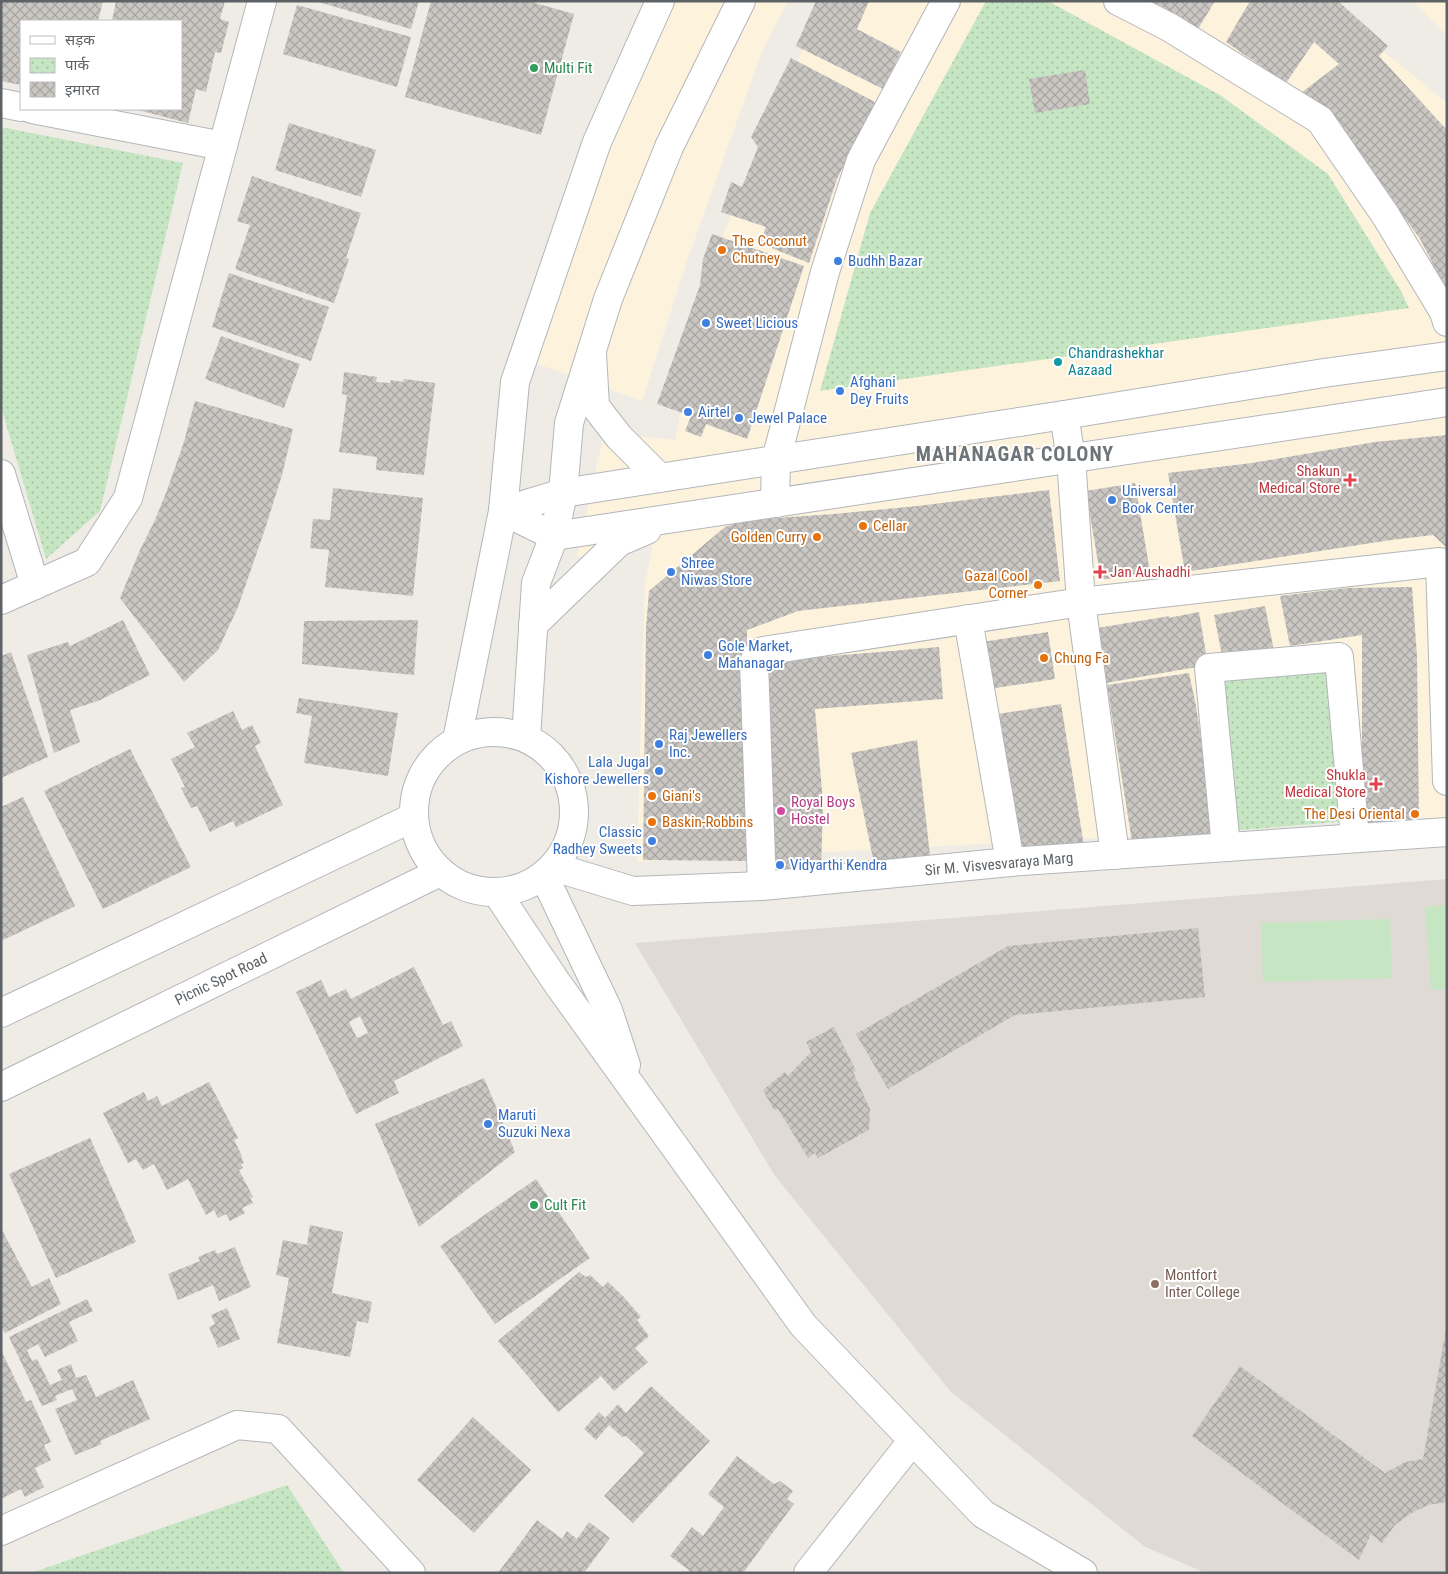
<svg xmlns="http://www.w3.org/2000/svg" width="1448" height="1574" font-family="'Roboto Condensed','Noto Sans Devanagari',sans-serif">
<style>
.commercial{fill:#fdf3dd}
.education{fill:#dfdbd4}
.park{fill:url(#park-dots)}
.pitch{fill:#c6e6c3}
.building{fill:url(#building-cross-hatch);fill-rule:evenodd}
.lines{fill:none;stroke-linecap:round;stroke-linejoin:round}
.street-casing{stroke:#b3b6ba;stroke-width:30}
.secondary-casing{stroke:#b2b6ba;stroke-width:30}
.street{stroke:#fff;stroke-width:28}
.secondary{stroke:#fff;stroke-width:28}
.leisure-dot{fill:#2e9e5b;stroke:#fff;stroke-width:2}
.food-dot{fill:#e8710a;stroke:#fff;stroke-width:2}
.shop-dot{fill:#3f7fe0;stroke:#fff;stroke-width:2}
.culture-dot{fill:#0f9aa8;stroke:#fff;stroke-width:2}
.health-dot{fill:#e0444e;stroke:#fff;stroke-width:2}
.hotel-dot{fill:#d1479c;stroke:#fff;stroke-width:2}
.education-dot{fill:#8d6e63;stroke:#fff;stroke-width:2}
.labels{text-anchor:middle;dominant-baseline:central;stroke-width:4;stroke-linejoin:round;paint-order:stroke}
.leisure-label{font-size:15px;fill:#27864d;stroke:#fff;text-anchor:start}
.food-label{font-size:15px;fill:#c56008;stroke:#fff;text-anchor:start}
.shop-label{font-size:15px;fill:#366cbe;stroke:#fff;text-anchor:start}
.culture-label{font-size:15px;fill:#0d838f;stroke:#fff;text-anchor:start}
.health-label{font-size:15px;fill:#be3a42;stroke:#fff;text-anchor:end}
.hotel-label{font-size:15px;fill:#b23c85;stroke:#fff;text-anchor:start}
.street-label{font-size:15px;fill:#5d6266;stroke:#fff}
.education-label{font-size:15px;fill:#785e54;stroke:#fff;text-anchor:start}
.district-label{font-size:20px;font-weight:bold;letter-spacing:1px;fill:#6e7478;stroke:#fff}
</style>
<defs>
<pattern id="park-dots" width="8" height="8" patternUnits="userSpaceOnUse" patternTransform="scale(1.25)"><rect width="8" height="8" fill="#c6e6c3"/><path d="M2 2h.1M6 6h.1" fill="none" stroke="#a4bea2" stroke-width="1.8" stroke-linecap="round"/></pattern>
<pattern id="building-cross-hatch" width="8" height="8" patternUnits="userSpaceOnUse" patternTransform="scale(1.25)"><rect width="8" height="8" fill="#cac7c3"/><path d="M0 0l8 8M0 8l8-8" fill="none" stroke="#a7a5a2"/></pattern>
</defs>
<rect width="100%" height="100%" fill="#efece6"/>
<g class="commercial">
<path d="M643 1H788L762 51 688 258 642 401 515 356 636 17Z"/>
<path d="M823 1H1322L1447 103V822L1348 821 1231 831 637 862 645 583 653 546 577 557 604 433 675 440 711 263Z"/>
<path d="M1413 1H1447V36Z"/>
</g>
<path class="education" d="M1447 879V1573H1206L1145 1547 950 1391 775 1176 635 943Z"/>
<g class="park">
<path d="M986 1H1048L1220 95 1328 174 1401 291 1409 308 820 391 870 213Z"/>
<path d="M1 127 183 163 100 511 46 559 1 407Z"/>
<path d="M1334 664 1348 821 1231 831 1217 674Z"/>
<path d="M287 1485 344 1573H31Z"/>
</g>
<g class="pitch">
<path d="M1447 905V989L1431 990 1425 907Z"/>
<path d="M1390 919 1392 978 1263 982 1261 923Z"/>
</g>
<g class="building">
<path d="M1 1H103L98 21H21V85L1 81Z"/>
<path d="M116 1H225L220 19 229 22 221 53 215 52 206 92 196 89 188 123 134 109H181V21H112Z"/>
<path d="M315 1H419L411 29Z"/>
<path d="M431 1H528L574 14 541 135 405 97Z"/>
<path d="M816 1H869L857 29 901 52 883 89 796 46Z"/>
<path d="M1148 1H1215L1198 29 1163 7Z"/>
<path d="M1250 1H1338L1388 46 1379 56 1447 130V291L1420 239 1407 221 1297 96 1339 64 1314 42 1286 83 1226 42Z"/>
<path d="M297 5 411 37 397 87 283 54Z"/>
<path d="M791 58 875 102 837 179 809 263 759 243 766 227 721 212 731 182 742 187 758 147 751 137Z"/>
<path d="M1085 70 1090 104 1035 113 1029 79Z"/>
<path d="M289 123 376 150 361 197 275 170Z"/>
<path d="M252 176 361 213 346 258 349 259 334 303 235 269 250 225 237 221Z"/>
<path d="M712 234 804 266 747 439 706 424 701 437 685 431 691 416 657 404 700 285 703 259Z"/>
<path d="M229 273 329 307 311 361 212 327Z"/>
<path d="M221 336 300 364 284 408 205 379Z"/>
<path d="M344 372 377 377 376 382 390 383 391 380 403 382 404 379 435 383 424 475 376 470 377 457 339 452 347 395 342 394Z"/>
<path d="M195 401 293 429 282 475 265 529 238 607 218 650 184 682 120 598 140 550 155 520 166 493 183 445Z"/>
<path d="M1447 435V548L1433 535 1391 540 1185 572 1168 473 1252 463 1375 442Z"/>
<path d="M1135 483 1150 572 1101 580 1086 491Z"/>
<path d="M333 488 423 498 413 596 325 587 329 550 310 548 313 519 330 520Z"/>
<path d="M1049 490 1060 581 798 611 747 630 746 861 643 860 646 628 649 591 725 527 747 520 834 514 917 506Z"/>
<path d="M1412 587 1417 656 1419 825 1362 824V635L1290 646 1280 596 1347 588Z"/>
<path d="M1265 606 1274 651 1223 660 1214 615Z"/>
<path d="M1199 612 1208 665 1106 683 1097 628 1170 616 1168 618Z"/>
<path d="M123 620 150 675 98 701 70 710 80 742 54 753 27 655 68 642 70 646Z"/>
<path d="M418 620 414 675 302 664 304 621Z"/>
<path d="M1048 632 1055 679 989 689 982 642Z"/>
<path d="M939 647 943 699 815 709 823 803 821 871 772 874 760 662Z"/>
<path d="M11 652 48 757 1 778V656Z"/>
<path d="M1189 673 1196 706 1216 837 1133 848 1107 685Z"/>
<path d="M299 698 398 713 388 776 304 763 312 716 296 713Z"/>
<path d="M1061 704 1085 852 1015 857 992 715Z"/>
<path d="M233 711 242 730 252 725 261 743 255 746 283 805 236 827 233 821 210 832 197 806 191 808 181 788 185 787 171 759 195 747 187 733Z"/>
<path d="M917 740 931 864 875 868 851 753Z"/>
<path d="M130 749 191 867 103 909 44 791Z"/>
<path d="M23 797 75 906 1 941V807Z"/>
<path d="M1198 928 1205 997 1015 1015 888 1089 856 1034 1008 946Z"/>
<path d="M414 967 443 1025 451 1021 463 1046 394 1081 399 1093 356 1114 296 992 321 980 329 997 346 989 351 999ZM360 1016 368 1033 357 1038 349 1022Z"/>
<path d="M834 1027 856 1071 853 1072 870 1109 869 1130 818 1158 815 1153 808 1158 778 1109 774 1110 763 1090 785 1072 788 1076 811 1052 806 1042Z"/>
<path d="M484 1078 515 1152 419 1227 375 1124Z"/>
<path d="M209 1082 238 1138 234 1140 242 1156 241 1157 244 1163 241 1164 243 1168 239 1170 253 1197 250 1198 253 1203 242 1208 245 1213 230 1221 226 1214 218 1218 214 1210 206 1215 188 1179 167 1190 154 1164 143 1170 136 1159 128 1163 103 1113 144 1092 148 1101 157 1096 162 1106Z"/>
<path d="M90 1138 136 1242 56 1278 9 1174Z"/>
<path d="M536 1179 590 1258 495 1324 440 1246Z"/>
<path d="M310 1225 343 1232 332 1293 372 1302 368 1323 357 1321 350 1357 277 1343 289 1278 276 1275 283 1240 307 1245Z"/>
<path d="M1 1228 32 1287 49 1278 61 1304 5 1333 1 1326Z"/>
<path d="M235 1247 251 1287 219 1301 213 1285 178 1300 168 1274 200 1261 198 1257 215 1250 217 1254Z"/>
<path d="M579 1272 586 1277 590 1275 603 1287 608 1282 623 1296 641 1317 637 1320 649 1336 635 1348 648 1362 614 1391 601 1376 558 1412 498 1341Z"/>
<path d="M87 1299 93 1311 69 1322 78 1341 45 1357 38 1344 27 1350 32 1361 37 1359 50 1385 62 1380 57 1370 71 1364 76 1378 86 1375 96 1397 133 1380 150 1419 100 1441 102 1444 75 1455 55 1409 77 1400 72 1389 55 1396 57 1400 42 1406 9 1337Z"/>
<path d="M227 1308 240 1339 218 1348 209 1327 215 1324 211 1315Z"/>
<path d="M1446 1329 1447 1502 1428 1505 1410 1514 1395 1525 1382 1543 1371 1534 1359 1560 1192 1436 1240 1366 1385 1473 1405 1462 1423 1459Z"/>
<path d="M1 1350 26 1402 31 1400 51 1442 44 1445 51 1460 35 1468 44 1487 25 1497 21 1489 1 1499Z"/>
<path d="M651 1386 710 1441 633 1523 604 1496 644 1453 626 1436 622 1437 609 1425 596 1440 584 1429 599 1412 605 1418 618 1404 626 1413Z"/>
<path d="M473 1417 531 1470 474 1533 417 1480Z"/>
<path d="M737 1456 774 1484 780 1481 793 1491 787 1499 794 1504 743 1573H689L690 1571 670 1556 692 1527 703 1536 724 1507 708 1494Z"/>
<path d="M537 1520 562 1539 567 1531 577 1539 589 1522 610 1538 584 1573H498Z"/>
</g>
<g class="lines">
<g class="street-casing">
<g id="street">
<path d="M1118 1 1169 27 1320 120 1386 216 1444 312 1447 322"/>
<path d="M1 103 21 107"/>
<path d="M32 109 223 146"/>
<path d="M592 353 595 406 619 437 660 478"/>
<path d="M1064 415 1071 458 1081 602 1115 855"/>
<path d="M1 474 35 585"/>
<path d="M775 503 776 460 825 272 861 160 946 1"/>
<path d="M503 511 554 536 1447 402"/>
<path d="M503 511 563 493 1064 415 1324 373 1447 356"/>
<path d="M1 600 87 562 128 498 262 1"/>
<path d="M968 619 1010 862"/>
<path d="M533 625 619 542 647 530"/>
<path d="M1226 847 1209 668 1339 657 1355 838"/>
<path d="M554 867 633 891 762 886 1010 862 1447 832"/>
<path d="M762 886 754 662 757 656 763 651 1081 602 1440 562 1447 781"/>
<path d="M1 1531 237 1425 278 1429 411 1573"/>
<path d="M808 1573 913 1440"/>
</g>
</g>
<g class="secondary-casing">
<g id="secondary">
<circle cx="494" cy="812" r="80"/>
<path d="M526 738 536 583 554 536 563 493 569 423 608 299 669 147 741 1"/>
<path d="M457 740 503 511 515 382 597 142 660 1"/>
<path d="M544 876 608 1010 626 1065"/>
<path d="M497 893 557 983 803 1325 983 1514 1083 1573"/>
<path d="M1 1013 414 817"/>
<path d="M1 1087 440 872"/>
</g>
</g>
<use href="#street" class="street"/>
<use href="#secondary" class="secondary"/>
</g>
<g class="leisure-dot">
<circle cx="534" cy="68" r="5"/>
<circle cx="534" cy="1205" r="5"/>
</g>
<g class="food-dot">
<circle cx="722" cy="250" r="5"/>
<circle cx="863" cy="526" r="5"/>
<circle cx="817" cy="537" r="5"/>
<circle cx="1038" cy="585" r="5"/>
<circle cx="1044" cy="658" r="5"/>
<circle cx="652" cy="796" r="5"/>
<circle cx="1415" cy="814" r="5"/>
<circle cx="652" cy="822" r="5"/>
</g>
<g class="shop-dot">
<circle cx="838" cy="261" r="5"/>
<circle cx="706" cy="323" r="5"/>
<circle cx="840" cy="391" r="5"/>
<circle cx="688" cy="412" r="5"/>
<circle cx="739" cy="418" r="5"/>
<circle cx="1112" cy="500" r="5"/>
<circle cx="671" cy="572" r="5"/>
<circle cx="708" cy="655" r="5"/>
<circle cx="659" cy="744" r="5"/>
<circle cx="659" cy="771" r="5"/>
<circle cx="652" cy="841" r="5"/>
<circle cx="780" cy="865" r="5"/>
<circle cx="488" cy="1124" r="5"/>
</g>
<circle class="culture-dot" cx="1058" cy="362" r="5"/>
<g class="health-dot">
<path d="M1347.5 472.5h5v5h5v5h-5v5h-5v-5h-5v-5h5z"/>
<path d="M1097.5 564.5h5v5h5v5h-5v5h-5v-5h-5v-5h5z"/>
<path d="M1373.5 776.5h5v5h5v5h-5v5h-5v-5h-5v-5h5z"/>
</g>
<circle class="hotel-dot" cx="781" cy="811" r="5"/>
<circle class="education-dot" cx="1155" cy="1284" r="5"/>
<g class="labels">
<g class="leisure-label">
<text x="544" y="68">Multi Fit</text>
<text x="544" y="1205">Cult Fit</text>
</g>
<g class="food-label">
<text x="732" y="241">The Coconut<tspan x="732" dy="17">Chutney</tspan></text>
<text x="873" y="526">Cellar</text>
<text x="807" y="537" text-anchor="end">Golden Curry</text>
<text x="1028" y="576" text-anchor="end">Gazal Cool<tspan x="1028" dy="17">Corner</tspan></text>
<text x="1054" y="658">Chung Fa</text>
<text x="662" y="796">Giani's</text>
<text x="1405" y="814" text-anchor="end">The Desi Oriental</text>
<text x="662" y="822">Baskin-Robbins</text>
</g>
<g class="shop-label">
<text x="848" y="261">Budhh Bazar</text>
<text x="716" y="323">Sweet Licious</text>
<text x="850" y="382">Afghani<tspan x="850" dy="17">Dey Fruits</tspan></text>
<text x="698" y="412">Airtel</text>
<text x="749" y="418">Jewel Palace</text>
<text x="1122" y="491">Universal<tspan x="1122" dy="17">Book Center</tspan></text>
<text x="681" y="563">Shree<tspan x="681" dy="17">Niwas Store</tspan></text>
<text x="718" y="646">Gole Market,<tspan x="718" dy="17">Mahanagar</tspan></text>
<text x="669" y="735">Raj Jewellers<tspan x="669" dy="17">Inc.</tspan></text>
<text x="649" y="762" text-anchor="end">Lala Jugal<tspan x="649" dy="17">Kishore Jewellers</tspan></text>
<text x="642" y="832" text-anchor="end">Classic<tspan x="642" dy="17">Radhey Sweets</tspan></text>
<text x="790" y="865">Vidyarthi Kendra</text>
<text x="498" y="1115">Maruti<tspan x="498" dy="17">Suzuki Nexa</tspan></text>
</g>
<g class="culture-label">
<text x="1068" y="353">Chandrashekhar<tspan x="1068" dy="17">Aazaad</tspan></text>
</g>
<g class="health-label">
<text x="1340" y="471">Shakun<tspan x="1340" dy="17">Medical Store</tspan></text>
<text x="1110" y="572" text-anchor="start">Jan Aushadhi</text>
<text x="1366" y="775">Shukla<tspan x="1366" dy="17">Medical Store</tspan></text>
</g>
<g class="hotel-label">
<text x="791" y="802">Royal Boys<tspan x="791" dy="17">Hostel</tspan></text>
</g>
<g class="street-label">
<text transform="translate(999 864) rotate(-5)">Sir M. Visvesvaraya Marg</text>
<text transform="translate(221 979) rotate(-26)">Picnic Spot Road</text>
</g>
<g class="education-label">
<text x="1165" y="1275">Montfort<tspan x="1165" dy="17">Inter College</tspan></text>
</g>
<g class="district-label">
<text x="1015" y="454">MAHANAGAR COLONY</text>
</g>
</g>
<rect width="1448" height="1574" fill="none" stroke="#5d6266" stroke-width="5"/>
<rect x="20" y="20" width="162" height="90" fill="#ffffff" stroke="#bec0c2"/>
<rect x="30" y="36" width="25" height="8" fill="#ffffff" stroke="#bec0c2"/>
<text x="65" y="45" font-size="15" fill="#5d6266">सड़क</text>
<rect x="30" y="58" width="25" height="15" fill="url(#park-dots)" stroke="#bec0c2"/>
<text x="65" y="70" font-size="15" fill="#5d6266">पार्क</text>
<rect x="30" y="82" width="25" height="15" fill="url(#building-cross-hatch)" stroke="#bec0c2"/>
<text x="65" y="95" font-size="15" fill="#5d6266">इमारत</text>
</svg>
